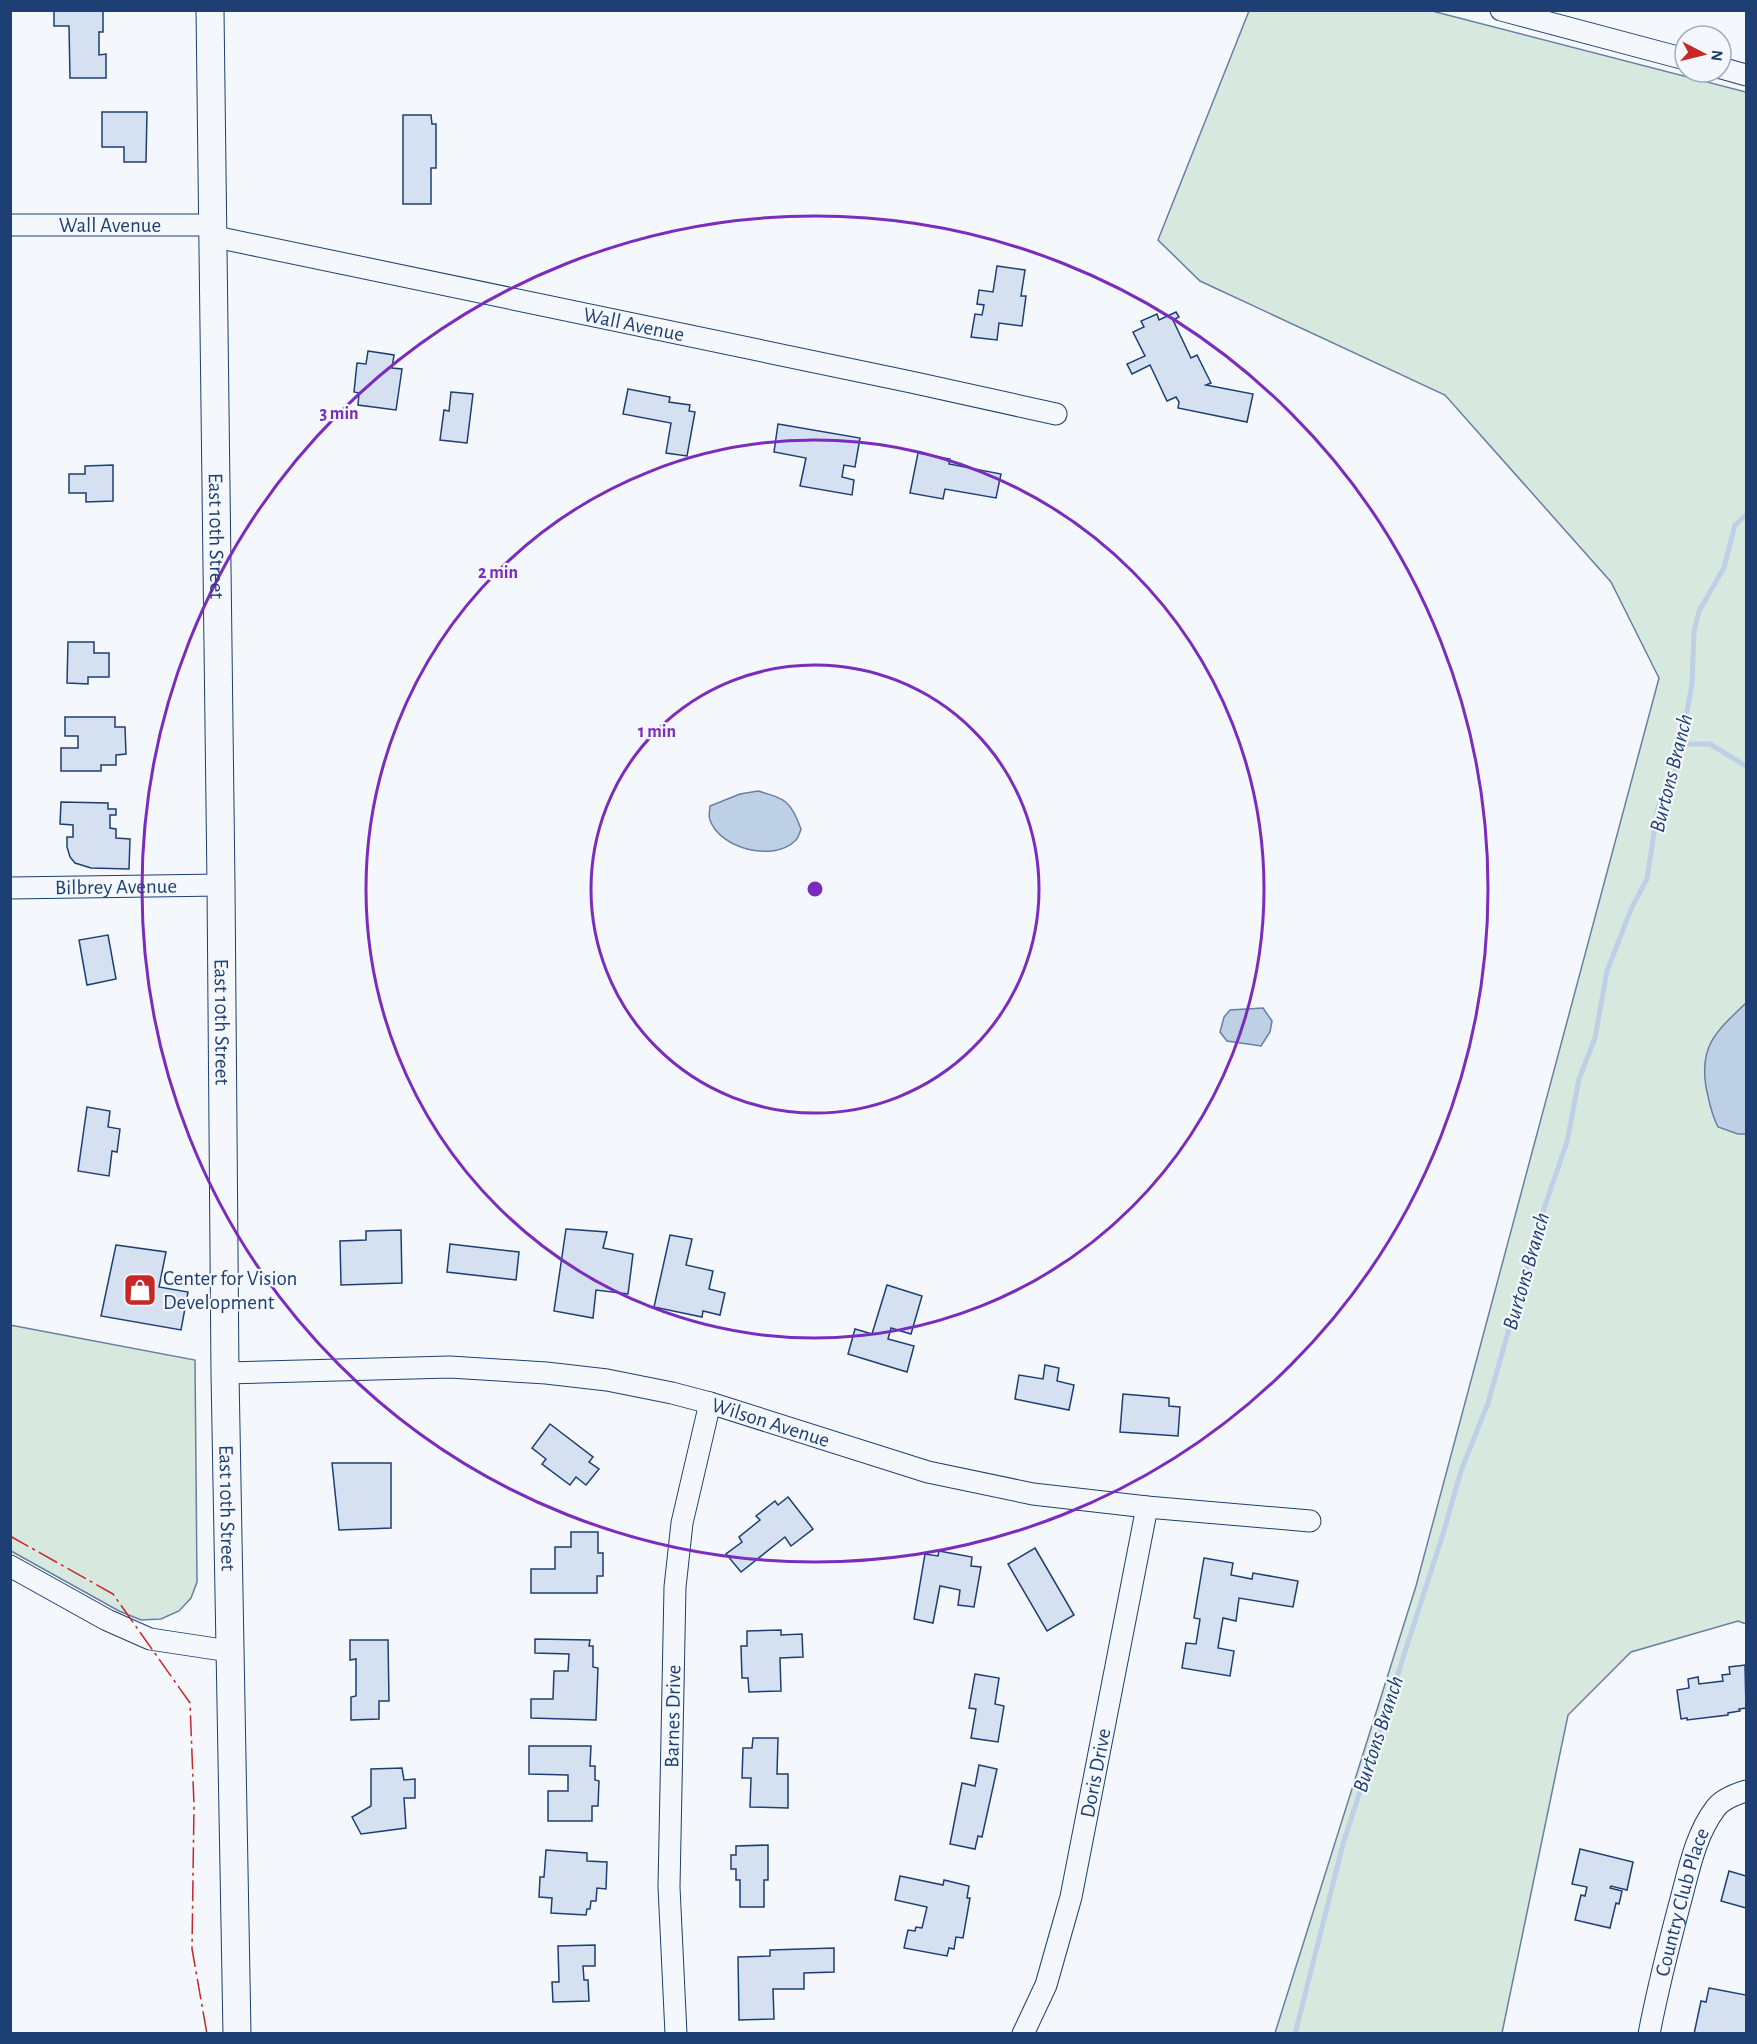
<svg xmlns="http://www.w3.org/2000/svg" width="1757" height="2044" font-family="'Alegreya Sans',sans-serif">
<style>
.green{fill:#d7e8df;stroke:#687fa3;stroke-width:1.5}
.water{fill:#bed0e5;stroke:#687fa3;stroke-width:1.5}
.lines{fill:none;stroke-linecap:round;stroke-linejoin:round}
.stream{stroke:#bed0e5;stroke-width:5}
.building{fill:#d5e0f0;stroke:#1d3f73;stroke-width:1.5}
.minor-casing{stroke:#1d3f73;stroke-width:23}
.major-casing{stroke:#1d3f73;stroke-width:29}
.minor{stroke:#f4f7fb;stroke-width:21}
.major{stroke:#f4f7fb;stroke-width:27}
.power{stroke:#c62828;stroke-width:1.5;stroke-dasharray:21 4.5 3 4.5;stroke-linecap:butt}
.ring{fill:none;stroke:#7b2cbf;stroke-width:3}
.labels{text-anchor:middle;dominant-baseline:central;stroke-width:4.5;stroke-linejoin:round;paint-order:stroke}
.street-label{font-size:21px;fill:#1d3f73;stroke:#f4f7fb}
.poi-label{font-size:21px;fill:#1d3f73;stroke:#f4f7fb;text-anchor:start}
.water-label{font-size:22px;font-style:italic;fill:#1d3f73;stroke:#f4f7fb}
.centre{fill:#7b2cbf;stroke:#f4f7fb;stroke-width:3}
.ring-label{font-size:18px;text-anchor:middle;font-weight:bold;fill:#7b2cbf;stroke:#f4f7fb;stroke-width:4.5;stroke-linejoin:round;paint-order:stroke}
</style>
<rect width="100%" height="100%" fill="#f4f7fb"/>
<g class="green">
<path d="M1249 11H1432L1746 92V1624L1738 1621 1631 1652 1568 1715 1502 2033H1275L1416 1586 1659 678 1611 582 1445 395 1200 281 1158 240Z"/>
<path d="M10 1325 195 1360 197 1582 191 1598 179 1611 161 1619 141 1620 119 1611 11 1551Z"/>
</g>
<g class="water">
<path d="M758 791C786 799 791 801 801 829 800 832 798 839 795 841 773 862 720 849 710 820 708 816 710 810 710 806L740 794Z"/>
<path d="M1746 1003V1134H1738L1718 1127C1711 1114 1709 1101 1706 1087 1699 1044 1718 1030 1746 1003Z"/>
<path d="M1263 1008 1272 1021 1270 1032 1261 1046 1227 1041 1220 1032 1224 1017 1230 1010Z"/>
</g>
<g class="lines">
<g class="stream">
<path d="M1681 744H1710L1746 766"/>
<path d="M1295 2034 1343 1844 1443 1534 1461 1471 1488 1403 1539 1223 1567 1142 1579 1079 1595 1038 1607 971 1632 907 1647 879 1658 807 1675 772 1681 744 1692 684 1694 631 1699 611 1724 568 1735 525 1746 515"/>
</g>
</g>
<g class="building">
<path d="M54 10H103V32H99V55L106 54V78H70L69 26H54Z"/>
<path d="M102 112H147L146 162H124V147H102Z"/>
<path d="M403 115H431L432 124H436V168H431V204H403Z"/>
<path d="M997 266 1025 270 1021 296H1026L1022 326 999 323 997 340 971 337 975 314 982 315 984 305 977 304 979 290 993 292Z"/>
<path d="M1176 312 1179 317 1173 320 1191 358 1197 355 1211 383 1206 385 1253 394 1247 422 1178 408 1179 402 1176 397 1167 401 1150 365 1132 374 1127 364 1145 356 1133 332 1144 327 1141 321 1157 314 1159 320Z"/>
<path d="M368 351 394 355 392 368 402 369 396 410 358 405 359 393 354 392 357 363 366 364Z"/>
<path d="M628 389 670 397 669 402 690 405 689 411 695 412 687 456 666 453 671 423 623 414Z"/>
<path d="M451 392 473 394 467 443 440 440 444 410 449 411Z"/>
<path d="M778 424 860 438 855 467 844 465 842 477 854 480 852 495 800 486 806 458 774 452Z"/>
<path d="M918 453 950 459 949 464 1001 474 996 498 945 489 943 499 910 493Z"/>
<path d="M113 465V501L86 502V493H69V474H85V466Z"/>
<path d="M68 642H94V653H109V677H88V684L67 683Z"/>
<path d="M65 717H115V727H125L126 754 116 755V765H101V771H61V748H78V736H65Z"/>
<path d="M61 802 108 803V809H116V815H110V828L116 829V838L130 839 129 869 91 868 75 863 70 857 67 847V837H73V825L60 824Z"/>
<path d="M108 935 116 979 87 985 79 940Z"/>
<path d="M87 1107 110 1111 108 1127 120 1129 117 1152 112 1151 109 1176 78 1171Z"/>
<path d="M566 1229 607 1232 603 1248 633 1254 628 1294 596 1290 593 1318 554 1311Z"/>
<path d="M401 1230 402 1283 341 1285 340 1241 366 1240V1231Z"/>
<path d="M670 1235 692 1239 686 1265 713 1271 709 1289 725 1293 720 1315 703 1311 702 1317 654 1307Z"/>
<path d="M450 1244 519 1252 516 1280 447 1272Z"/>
<path d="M116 1245 166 1252 159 1287 188 1292 181 1330 101 1316Z"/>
<path d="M887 1285 922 1296 911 1334 891 1328 888 1339 914 1346 907 1372 848 1354 855 1329 872 1334Z"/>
<path d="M1045 1365 1059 1368 1057 1381 1074 1385 1069 1410 1015 1399 1019 1375 1043 1379Z"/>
<path d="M1123 1394 1169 1398V1406L1180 1407 1178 1436 1120 1432Z"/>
<path d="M550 1424 593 1457 589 1462 599 1469 586 1485 576 1477 570 1485 542 1464 546 1459 532 1448Z"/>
<path d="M332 1463H391V1528L339 1530Z"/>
<path d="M788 1497 813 1529 791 1546 785 1537 741 1572 726 1554 742 1542 739 1537 760 1520 756 1516 775 1501 778 1505Z"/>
<path d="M571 1532H598V1553H603V1576H597V1593H531V1569H555V1547H571Z"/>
<path d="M1035 1548 1074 1615 1047 1631 1008 1564Z"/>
<path d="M939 1551 972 1557 971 1566 981 1567 974 1607 958 1605 960 1590 940 1586 933 1623 914 1619 925 1554 938 1556Z"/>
<path d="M1204 1558 1233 1563 1231 1575 1252 1579 1253 1573 1298 1581 1293 1607 1239 1598 1236 1621 1223 1618 1218 1648 1234 1651 1230 1676 1182 1668 1186 1643 1196 1644 1200 1619 1194 1618Z"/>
<path d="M781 1630V1635L802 1634 803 1657 780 1658 781 1691 749 1692 748 1678H742L741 1646H747V1631Z"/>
<path d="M535 1639 590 1640 589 1646H593V1667L598 1668 596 1720 531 1718V1699H553L554 1671H568L569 1654 535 1653Z"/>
<path d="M350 1640H388L389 1701H379V1719L351 1720V1697L356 1696V1659L350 1660Z"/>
<path d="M1745 1665 1746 1708 1739 1709 1740 1711 1728 1713V1715L1687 1720V1718L1681 1719 1677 1690 1689 1688 1688 1679 1698 1677 1699 1684 1723 1681 1722 1675 1730 1674 1729 1667Z"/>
<path d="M975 1674 999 1678 995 1704 1004 1706 998 1742 971 1738 976 1709 969 1708Z"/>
<path d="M753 1738H778L777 1774H788V1808L750 1807 751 1778H742L743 1748H752Z"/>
<path d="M529 1746H591L590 1766H595V1780L599 1781 598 1806H592V1821H548V1791H568V1775L529 1774Z"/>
<path d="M979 1765 997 1769 982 1837 978 1836 975 1849 950 1844 962 1783 975 1786Z"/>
<path d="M402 1768 404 1780 415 1779V1798H404L406 1828 361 1834 352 1817 371 1806V1769Z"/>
<path d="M768 1845V1880H764V1907H740V1880H736V1869H731V1855H736V1846Z"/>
<path d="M1580 1849 1633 1862 1627 1890 1611 1886 1610 1888 1622 1891 1619 1904 1616 1903 1610 1928 1575 1920 1581 1895 1585 1896 1587 1887 1572 1884Z"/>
<path d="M546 1850 587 1853V1861L607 1862 606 1889 597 1888 596 1901H591L590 1909H587L586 1915 551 1913 552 1898 539 1897 540 1877H544Z"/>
<path d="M1729 1871 1746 1876V1908L1721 1901Z"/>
<path d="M900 1876 943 1885 944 1880 969 1886 967 1898H970L963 1938 956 1937 954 1949 949 1948 947 1956 904 1948 908 1930 915 1931 916 1927 922 1928 927 1907 895 1900Z"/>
<path d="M595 1945V1966H583L584 1980H588L589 2001 553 2002 552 1982H559L558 1946Z"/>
<path d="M834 1948V1972L804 1973V1989H773L774 2019 739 2020 738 1957 770 1956V1950Z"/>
<path d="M1709 1988 1746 1995V2034H1694L1701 2001 1706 2002Z"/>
</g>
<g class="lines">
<g class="minor-casing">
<g id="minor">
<path d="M1501 10 1685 59"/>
<path d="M1721 68 1746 75"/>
<path id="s1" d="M10 225H212"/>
<path id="s2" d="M211 236 911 382 1056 414"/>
<path id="s3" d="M10 888 221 885"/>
<path id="s4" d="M225 1373 450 1367 546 1373 607 1380 672 1393 710 1403 928 1472 1033 1494 1147 1507 1310 1521"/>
<path d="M10 1566 107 1620 150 1639 229 1651"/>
<path id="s5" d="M676 2034 669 1887 675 1587 682 1523 710 1403"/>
<path id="s6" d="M1023 2034 1046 1985 1071 1897 1147 1507"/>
<path id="s7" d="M1649 2034C1658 1988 1669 1944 1681 1899 1689 1869 1696 1834 1715 1809 1721 1800 1736 1794 1746 1791"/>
</g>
</g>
<g class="major-casing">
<g id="major">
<path id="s8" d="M210 10 221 885 225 1373 237 2034"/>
</g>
</g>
<use href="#minor" class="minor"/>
<use href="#major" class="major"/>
<path class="power" d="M10 1536 113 1594 190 1703 194 1805 192 1949 207 2034"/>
</g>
<g class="ring">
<circle cx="815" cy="889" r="224"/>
<circle cx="815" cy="889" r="449"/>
<circle cx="815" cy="889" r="673"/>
</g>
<defs>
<g id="shop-square" transform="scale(1.725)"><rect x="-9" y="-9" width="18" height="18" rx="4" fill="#c62828" stroke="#f4f7fb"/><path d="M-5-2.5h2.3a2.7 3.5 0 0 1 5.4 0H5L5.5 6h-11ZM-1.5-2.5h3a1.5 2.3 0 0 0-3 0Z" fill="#fff"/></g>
</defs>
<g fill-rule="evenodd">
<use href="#shop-square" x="140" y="1290"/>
</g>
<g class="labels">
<g class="street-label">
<text stroke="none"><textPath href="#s1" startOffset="100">Wall Avenue</textPath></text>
<text stroke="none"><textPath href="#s2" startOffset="432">Wall Avenue</textPath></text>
<text stroke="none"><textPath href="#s8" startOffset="526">East 10th Street</textPath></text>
<text stroke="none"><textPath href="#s3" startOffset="106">Bilbrey Avenue</textPath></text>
<text stroke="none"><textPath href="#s8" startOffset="1012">East 10th Street</textPath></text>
<text stroke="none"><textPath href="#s4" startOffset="552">Wilson Avenue</textPath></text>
<text stroke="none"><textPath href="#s8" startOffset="1498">East 10th Street</textPath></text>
<text stroke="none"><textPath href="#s5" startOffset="318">Barnes Drive</textPath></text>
<text stroke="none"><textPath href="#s6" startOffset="272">Doris Drive</textPath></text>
<text stroke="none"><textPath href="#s7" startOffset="136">Country Club Place</textPath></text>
</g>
<g class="poi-label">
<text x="163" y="1278">Center for Vision<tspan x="163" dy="24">Development</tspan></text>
</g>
<g class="water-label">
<text transform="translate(1671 773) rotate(-76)">Burtons Branch</text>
<text transform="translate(1526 1271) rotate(-74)">Burtons Branch</text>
<text transform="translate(1378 1734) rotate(-72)">Burtons Branch</text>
</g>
</g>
<circle cx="815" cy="889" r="9" class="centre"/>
<g class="ring-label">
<text x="339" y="419">3 min</text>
<text x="498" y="578">2 min</text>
<text x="657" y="737">1 min</text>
</g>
<rect width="1757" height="2044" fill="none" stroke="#1d3f73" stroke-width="24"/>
<g transform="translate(1703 54) rotate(97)"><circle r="28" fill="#f4f7fb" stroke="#9eadc5" stroke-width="1.5"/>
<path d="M0-4.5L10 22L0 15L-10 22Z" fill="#c62828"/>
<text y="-9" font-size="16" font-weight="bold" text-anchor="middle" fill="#1d3f73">N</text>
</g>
</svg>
